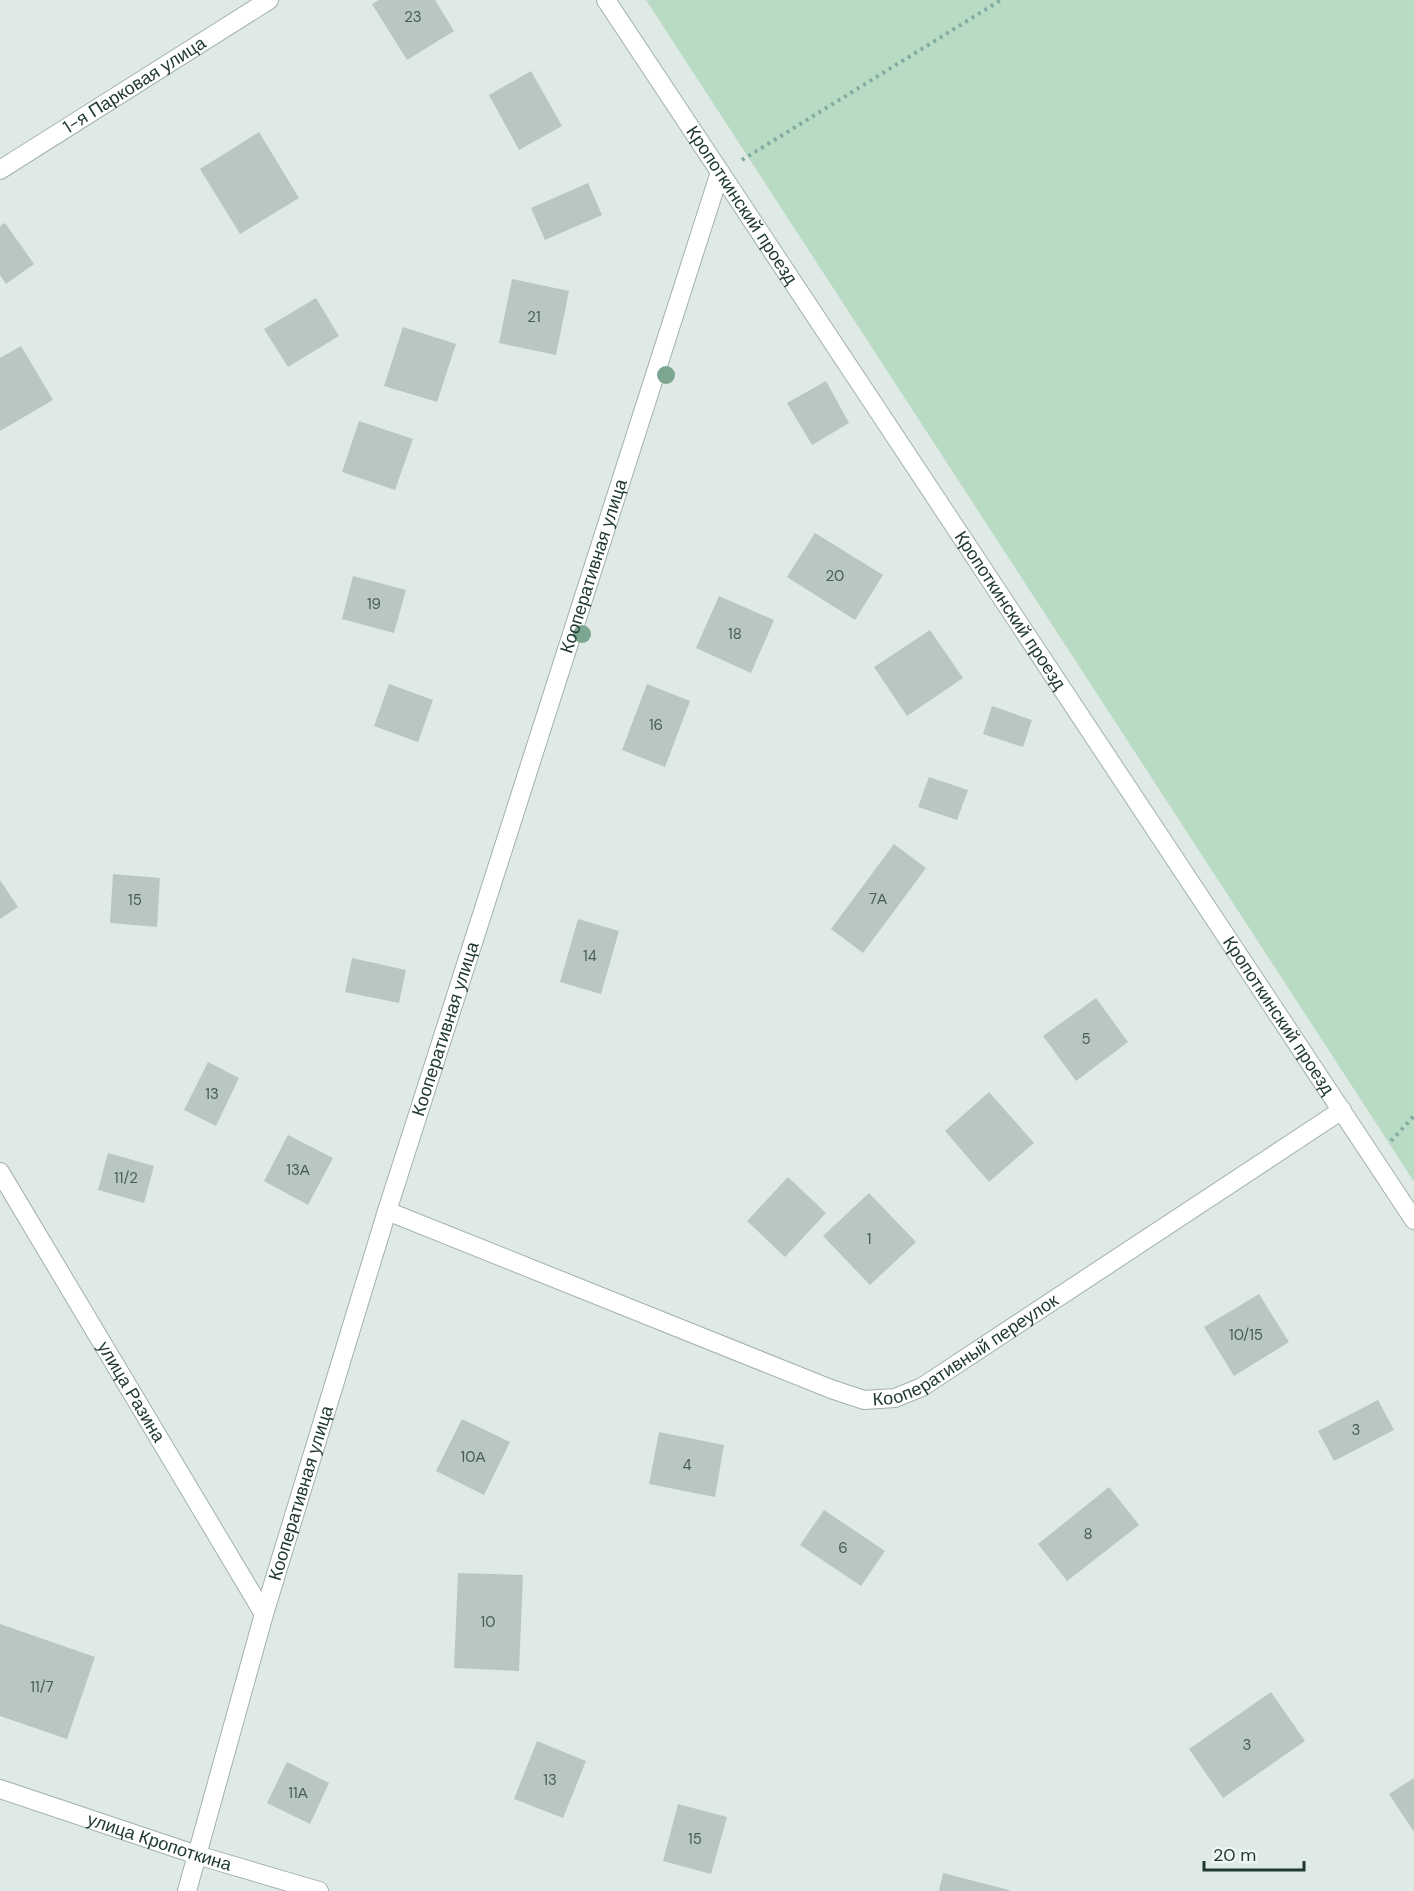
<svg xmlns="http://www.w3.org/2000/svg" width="1414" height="1891" font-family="'DM Sans',sans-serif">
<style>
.green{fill:#b9dbc4}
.building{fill:#b8c7c2}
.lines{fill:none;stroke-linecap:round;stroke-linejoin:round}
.minor-casing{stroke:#a2b1ad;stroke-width:20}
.path{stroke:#81aca2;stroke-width:4;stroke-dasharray:3 4.5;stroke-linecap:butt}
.minor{stroke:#fff;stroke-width:18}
.tree{fill:#7da690}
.labels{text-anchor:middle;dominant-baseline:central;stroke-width:5;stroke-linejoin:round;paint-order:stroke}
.number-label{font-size:15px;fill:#475c58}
.street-label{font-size:18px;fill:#213934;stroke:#eff7f4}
</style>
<rect width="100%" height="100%" fill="#dfeae6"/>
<path class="green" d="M646 0H1414V1182L1389 1143Z"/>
<g class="building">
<path d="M379 0H435L454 31 407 60 372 4Z"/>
<path d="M531 71 562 126 519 150 489 95Z"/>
<path d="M259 132 299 198 240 234 200 169Z"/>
<path d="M588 183 602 215 545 240 531 208Z"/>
<path d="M5 223 34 264 6 284 0 275V226Z"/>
<path d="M512 279 569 291 556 355 499 343Z"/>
<path d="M316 298 339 336 288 367 264 329Z"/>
<path d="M403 327 456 344 437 402 384 386Z"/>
<path d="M21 346 53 400 0 431V358Z"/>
<path d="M826 381 849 423 812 445 787 403Z"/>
<path d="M359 421 413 439 395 490 342 472Z"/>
<path d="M815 533 883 575 855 620 787 577Z"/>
<path d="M353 576 406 590 394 633 342 619Z"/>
<path d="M719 596 774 620 751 673 696 648Z"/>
<path d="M930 630 963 678 907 716 874 667Z"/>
<path d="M389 684 433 700 418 742 374 726Z"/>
<path d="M647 684 690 701 665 767 622 750Z"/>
<path d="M992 706 1032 720 1023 747 983 734Z"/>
<path d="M929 777 968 790 957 820 918 807Z"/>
<path d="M894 844 926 868 863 953 831 929Z"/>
<path d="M113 874 160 878 157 927 110 923Z"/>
<path d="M0 880 18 907 0 919Z"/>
<path d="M578 919 619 931 601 994 560 982Z"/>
<path d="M352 958 406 970 399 1003 345 992Z"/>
<path d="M1096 998 1128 1042 1076 1081 1043 1036Z"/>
<path d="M208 1062 239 1078 216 1126 184 1110Z"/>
<path d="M989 1092 1034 1143 989 1182 945 1131Z"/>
<path d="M288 1135 333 1158 308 1205 264 1181Z"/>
<path d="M108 1153 154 1166 144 1203 98 1190Z"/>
<path d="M788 1177 826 1213 785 1257 747 1221Z"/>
<path d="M869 1193 916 1242 870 1285 823 1236Z"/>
<path d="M1259 1294 1289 1342 1234 1376 1204 1327Z"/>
<path d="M1378 1400 1394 1430 1334 1461 1318 1431Z"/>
<path d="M462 1419 510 1442 484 1495 436 1471Z"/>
<path d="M659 1432 724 1445 715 1497 649 1484Z"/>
<path d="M1109 1487 1139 1525 1067 1581 1038 1544Z"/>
<path d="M824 1510 885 1551 861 1586 800 1545Z"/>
<path d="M458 1573 523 1575 519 1671 454 1668Z"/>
<path d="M0 1624 95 1657 67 1739 0 1716Z"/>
<path d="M1271 1692 1305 1741 1223 1798 1189 1749Z"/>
<path d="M537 1741 586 1761 563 1818 514 1799Z"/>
<path d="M287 1762 329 1783 310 1824 267 1803Z"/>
<path d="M1414 1778V1832L1389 1794Z"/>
<path d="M678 1804 727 1817 711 1874 663 1861Z"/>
<path d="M943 1873 1009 1890V1891H939Z"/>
</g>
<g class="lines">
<g class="minor-casing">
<g id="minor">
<path id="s1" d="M606 0 1414 1220"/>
<path id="s2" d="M0 170 269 0"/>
<path id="s3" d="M0 1172 264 1614"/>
<path id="s4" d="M387 1211 831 1389 864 1400 895 1398 922 1387 1342 1110"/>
<path id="s5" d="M0 1789 197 1855 319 1891"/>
<path id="s6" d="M187 1891 264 1614 387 1211 720 172"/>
</g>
</g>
<g class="path">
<path d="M742 160 1001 0"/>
<path d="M1391 1141 1414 1116"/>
</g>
<use href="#minor" class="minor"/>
</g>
<g class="tree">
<circle cx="666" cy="375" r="9"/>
<circle cx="582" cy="634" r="9"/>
</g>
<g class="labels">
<g class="number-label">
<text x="413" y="17">23</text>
<text x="534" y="317">21</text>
<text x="835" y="576">20</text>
<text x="374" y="604">19</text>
<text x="735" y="634">18</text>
<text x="656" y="725">16</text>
<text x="878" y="899">7А</text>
<text x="135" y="900">15</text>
<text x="590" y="956">14</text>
<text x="1086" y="1039">5</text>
<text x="212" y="1094">13</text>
<text x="298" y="1170">13А</text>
<text x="126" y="1178">11/2</text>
<text x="869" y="1239">1</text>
<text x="1246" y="1335">10/15</text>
<text x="1356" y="1430">3</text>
<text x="473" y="1457">10А</text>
<text x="687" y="1465">4</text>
<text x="1088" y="1534">8</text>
<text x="843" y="1548">6</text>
<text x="488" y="1622">10</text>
<text x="42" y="1687">11/7</text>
<text x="1247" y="1745">3</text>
<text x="550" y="1780">13</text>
<text x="298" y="1793">11А</text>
<text x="695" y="1839">15</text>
</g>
<g class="street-label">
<text stroke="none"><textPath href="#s2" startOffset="159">1-я Парковая улица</textPath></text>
<text stroke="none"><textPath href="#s1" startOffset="246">Кропоткинский проезд</textPath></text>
<text stroke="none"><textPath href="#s6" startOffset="1386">Кооперативная улица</textPath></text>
<text stroke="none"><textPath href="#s1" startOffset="732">Кропоткинский проезд</textPath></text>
<text stroke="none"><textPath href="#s1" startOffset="1218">Кропоткинский проезд</textPath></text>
<text stroke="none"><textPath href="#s6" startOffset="900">Кооперативная улица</textPath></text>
<text stroke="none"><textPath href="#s4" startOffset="628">Кооперативный переулок</textPath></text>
<text stroke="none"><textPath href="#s3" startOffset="256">улица Разина</textPath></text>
<text stroke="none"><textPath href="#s6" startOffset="414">Кооперативная улица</textPath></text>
<text stroke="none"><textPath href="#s5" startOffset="168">улица Кропоткина</textPath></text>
</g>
</g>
<path d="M1204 1861v9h100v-9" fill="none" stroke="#213934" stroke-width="3"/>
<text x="1213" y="1861" font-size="18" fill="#213934" stroke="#eff7f4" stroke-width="4.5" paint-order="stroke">20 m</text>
</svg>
